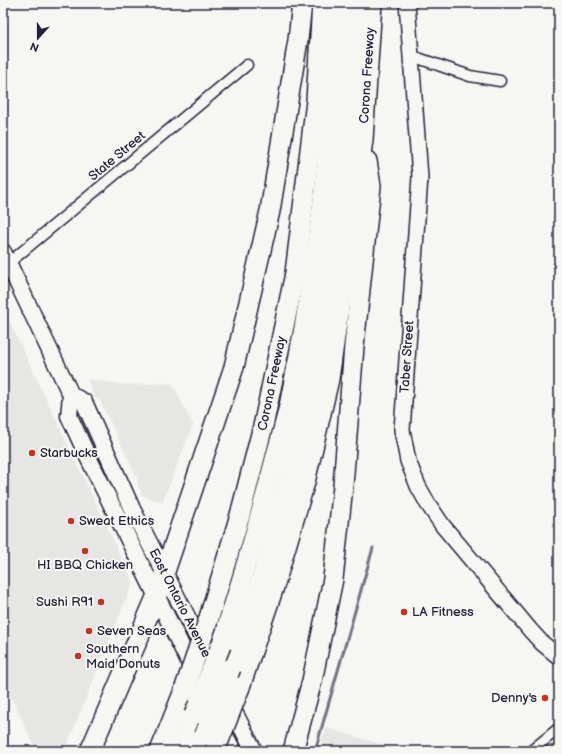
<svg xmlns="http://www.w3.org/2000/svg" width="562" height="754" font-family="'Balsamiq Sans',sans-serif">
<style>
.built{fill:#e6e6e4}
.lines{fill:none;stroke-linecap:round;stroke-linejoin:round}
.stream{stroke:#757583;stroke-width:3}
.street-casing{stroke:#22223b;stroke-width:13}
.secondary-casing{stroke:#22223b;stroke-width:18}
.primary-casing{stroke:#22223b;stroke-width:19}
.highway-casing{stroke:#22223b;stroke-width:22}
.street{stroke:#f6f6f2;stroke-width:10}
.secondary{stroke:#f6f6f2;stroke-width:15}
.primary{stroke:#f6f6f2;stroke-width:16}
.highway{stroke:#f6f6f2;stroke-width:19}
.highway-bridge-casing{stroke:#22223b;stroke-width:22;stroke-linecap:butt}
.highway-bridge{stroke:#f6f6f2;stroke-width:19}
.poi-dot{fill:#c8321e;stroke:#f6f6f2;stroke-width:1.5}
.labels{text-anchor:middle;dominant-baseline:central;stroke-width:4;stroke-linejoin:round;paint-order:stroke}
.street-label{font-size:13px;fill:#22223b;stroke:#f6f6f2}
.poi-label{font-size:13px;fill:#22223b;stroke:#f6f6f2;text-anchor:start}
</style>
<rect width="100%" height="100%" fill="#f6f6f2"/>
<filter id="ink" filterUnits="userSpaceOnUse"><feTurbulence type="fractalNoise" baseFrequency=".025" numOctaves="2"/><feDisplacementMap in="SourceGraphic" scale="8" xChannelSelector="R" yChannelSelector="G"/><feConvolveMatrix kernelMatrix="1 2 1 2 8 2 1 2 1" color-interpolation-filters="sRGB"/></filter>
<g filter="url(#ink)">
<g class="built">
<path d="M3 308 133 582 68 743 58 751H37L3 680Z"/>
<path d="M87 379 125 385 172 383 193 425 162 503 142 495 137 483 138 479 99 399H95Z"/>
<path d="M326 728 402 750 403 751H319Z"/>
</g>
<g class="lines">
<path class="stream" d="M315 751 373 548"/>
<g class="street-casing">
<g id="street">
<path d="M412 56 470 76 500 81"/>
<path d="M5 266 247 65"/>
<path d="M531 751 559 728"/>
</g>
</g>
<g class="secondary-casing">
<path id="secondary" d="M407 3 420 177 402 430 408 461 418 486 428 504 443 526 531 631 542 643 559 657"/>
</g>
<g class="primary-casing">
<g id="primary">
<path d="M3 252 71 395 69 416 87 455 195 674"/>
<path d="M71 395 84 402 132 509 204 650"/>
<path d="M228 700 254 751"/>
<path d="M219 724 233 751"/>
</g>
</g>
<g class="highway-casing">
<g id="highway">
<path id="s1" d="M208 621 240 515 264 422 295 273 316 101 322 3"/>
<path d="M221 645C241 584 259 522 275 459 280 440 286 421 290 401 317 270 334 137 338 3"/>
<path d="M231 668 262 577 289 479 308 394 331 267 347 127 355 3"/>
<path id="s2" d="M240 687 274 587 305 482 329 379 363 140 372 3"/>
<path d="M90 751 157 595 234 367 270 211 298 40 302 3"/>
<path d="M160 751 183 693"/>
<path d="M180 751 194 715"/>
<path d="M198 751 204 736"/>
<path d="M293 751 312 681 333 579 343 486 354 346 371 186 367 161"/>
</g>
</g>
<use href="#street" class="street"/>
<use href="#secondary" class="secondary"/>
<use href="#primary" class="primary"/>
<use href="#highway" class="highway"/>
<g class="highway-bridge-casing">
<g id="highway-bridge">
<path d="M183 693 208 621"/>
<path d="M194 715 221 645"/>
<path d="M204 736 231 668"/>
<path d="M215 751 240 687"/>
</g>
</g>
<use href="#highway-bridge" class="highway-bridge"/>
</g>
</g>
<g class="poi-dot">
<circle cx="32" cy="453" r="4"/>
<circle cx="71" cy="521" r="4"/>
<circle cx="85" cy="551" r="4"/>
<circle cx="101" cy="602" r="4"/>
<circle cx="404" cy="612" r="4"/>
<circle cx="89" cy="631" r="4"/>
<circle cx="78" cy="656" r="4"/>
<circle cx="545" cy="698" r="4"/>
</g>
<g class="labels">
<g class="street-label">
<text stroke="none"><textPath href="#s2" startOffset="627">Corona Freeway</textPath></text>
<text transform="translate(117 156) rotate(-40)">State Street</text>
<text transform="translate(407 357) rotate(-86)">Taber Street</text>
<text stroke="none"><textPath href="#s1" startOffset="246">Corona Freeway</textPath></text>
<text transform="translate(180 603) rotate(63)">East Ontario Avenue</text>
</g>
<g class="poi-label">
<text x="40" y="453">Starbucks</text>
<text x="79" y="521">Sweat Ethics</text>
<text x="85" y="565" text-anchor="middle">HI BBQ Chicken</text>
<text x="93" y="602" text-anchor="end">Sushi R91</text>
<text x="412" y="612">LA Fitness</text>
<text x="97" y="631">Seven Seas</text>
<text x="86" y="649">Southern<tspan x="86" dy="15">Maid Donuts</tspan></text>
<text x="537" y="698" text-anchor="end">Denny's</text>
</g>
</g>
<rect width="562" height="754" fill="none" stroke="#f6f6f2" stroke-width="16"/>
<rect x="8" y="8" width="546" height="738" fill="none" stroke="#22223b" stroke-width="1.5" filter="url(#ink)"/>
<g transform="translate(38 38) rotate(201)" stroke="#f6f6f2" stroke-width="3" paint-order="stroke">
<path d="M0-3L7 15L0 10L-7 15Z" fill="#22223b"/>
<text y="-6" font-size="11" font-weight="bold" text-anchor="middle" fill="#22223b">N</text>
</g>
</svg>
